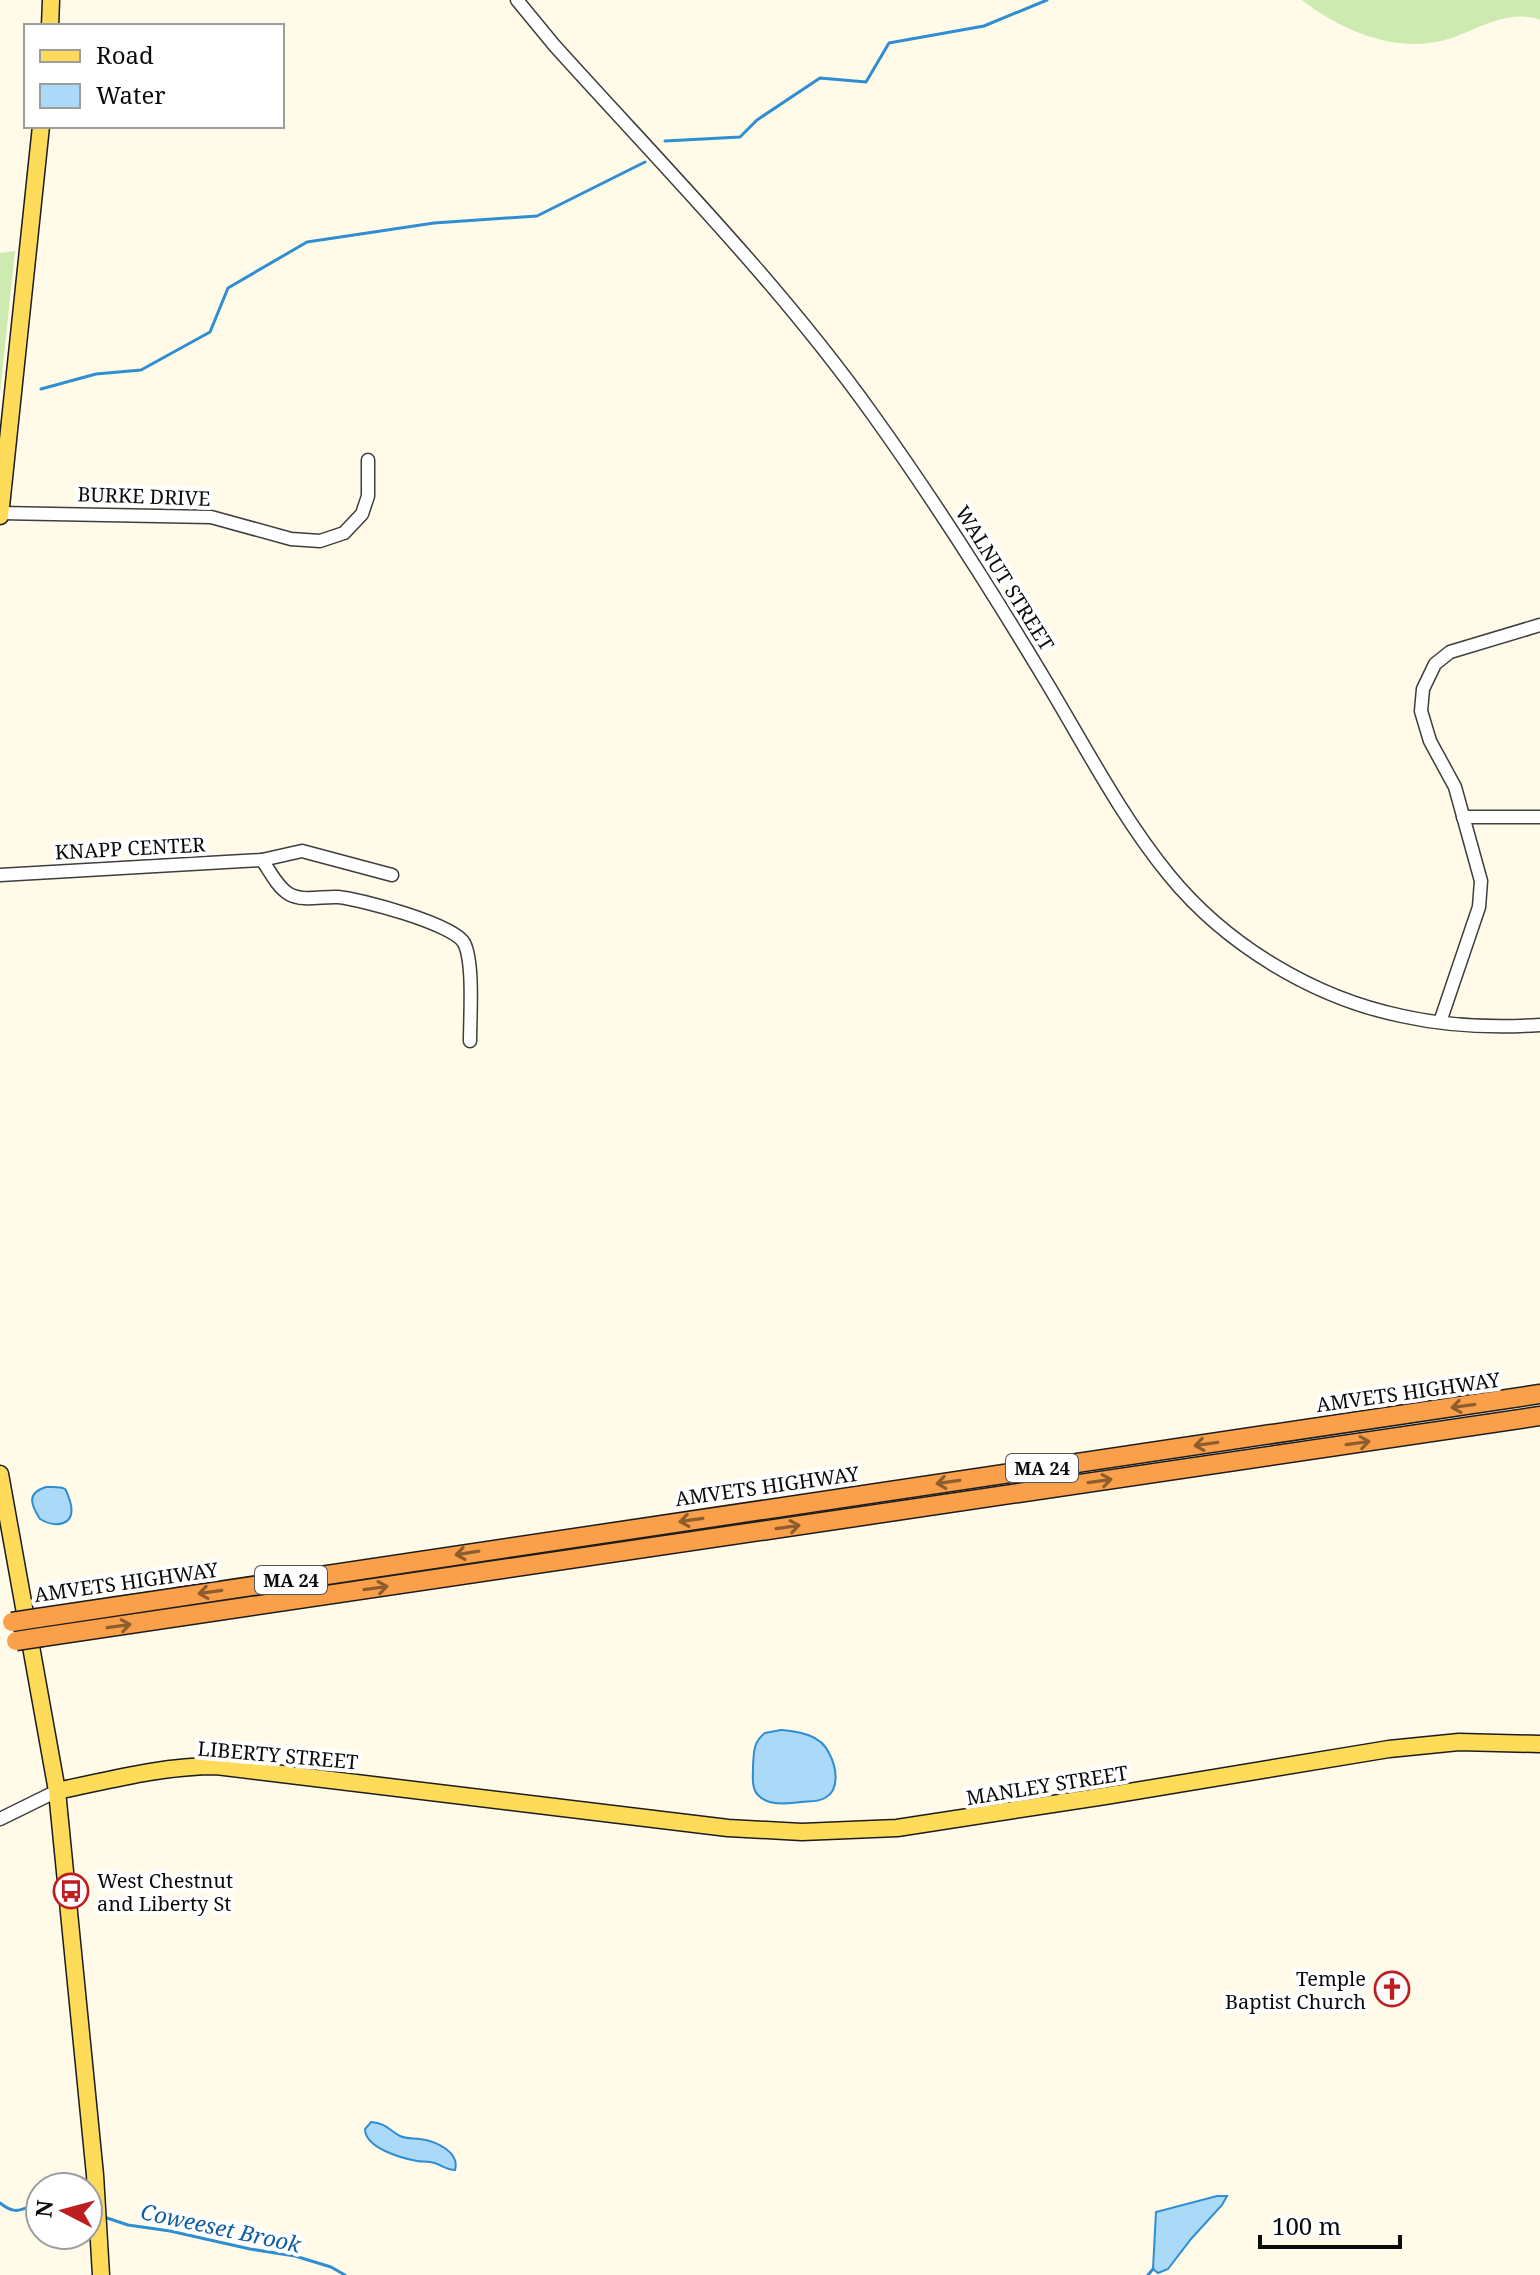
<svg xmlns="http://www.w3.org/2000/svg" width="1540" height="2275" font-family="'Noto Serif',serif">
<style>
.green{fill:#cdeab1}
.water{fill:#abd9f8;stroke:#2f8dd2;stroke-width:2}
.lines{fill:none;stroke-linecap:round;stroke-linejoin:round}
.stream{stroke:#2f8dd2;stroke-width:3}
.minor-casing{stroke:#3e3e3e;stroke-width:15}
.major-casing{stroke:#1c1c1c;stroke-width:19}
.highway-casing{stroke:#1c1c1c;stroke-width:21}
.minor{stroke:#fff;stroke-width:12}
.major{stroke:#fedb59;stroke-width:16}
.highway{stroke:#faa04b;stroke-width:18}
.highway-bridge-casing{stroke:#1c1c1c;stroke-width:21;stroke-linecap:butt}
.highway-bridge{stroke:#faa04b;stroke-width:18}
.oneway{stroke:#8e5d2e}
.labels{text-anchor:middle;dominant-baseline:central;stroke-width:8;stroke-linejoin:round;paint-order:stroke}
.shield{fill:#fff;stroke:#545454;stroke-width:2}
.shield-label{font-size:18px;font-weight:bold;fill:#0b0b0b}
.street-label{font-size:20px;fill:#0b0b0b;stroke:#fff}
.poi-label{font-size:20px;fill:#0b0b0b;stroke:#fff;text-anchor:start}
.water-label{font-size:22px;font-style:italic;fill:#105da0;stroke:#fff}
</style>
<rect width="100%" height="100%" fill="#fffbe8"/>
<g class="green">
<path d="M1302 0H1540V20C1511 9 1483 26 1457 36 1404 57 1344 33 1302 0Z"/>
<path d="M15 251 0 393V253Z"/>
</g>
<g class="water">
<path d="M46 1487C51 1487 61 1486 65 1489 67 1491 69 1499 70 1501 77 1525 57 1529 40 1519 31 1505 26 1493 46 1487Z"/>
<path d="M781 1730C799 1732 820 1734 829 1753 836 1766 841 1789 825 1798 818 1802 809 1801 801 1802 788 1804 769 1806 759 1796 751 1789 753 1776 753 1766 754 1752 753 1742 765 1733Z"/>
<path d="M371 2122C386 2123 389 2130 400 2136 406 2139 414 2138 420 2139 436 2141 460 2152 455 2170 445 2170 440 2163 430 2162 426 2161 422 2162 417 2161 401 2158 365 2148 365 2129Z"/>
<path d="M1217 2196H1227L1222 2205 1191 2239 1168 2269 1158 2273 1153 2269 1156 2212Z"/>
</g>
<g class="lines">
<g class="stream">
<path d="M665 141 740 137 757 120 820 78 866 82 889 43 984 26 1047 0"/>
<path d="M41 389 96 374 141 370 210 332 228 288 307 242 434 223 537 216 645 162"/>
<path d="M0 2203C21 2219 22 2204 40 2206"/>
<path d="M104 2217 128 2225 170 2231 250 2249 295 2256 331 2267 345 2275"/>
<path d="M1148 2275 1153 2269"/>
</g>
<g class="minor-casing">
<g id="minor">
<path d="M517 0 554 45C663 166 778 282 873 415 934 500 990 588 1044 678 1084 744 1120 815 1169 875 1226 945 1314 998 1402 1016 1447 1026 1494 1028 1540 1025"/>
<path d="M0 513 211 517 291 539 320 541 344 533 362 514 368 496V460"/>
<path d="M1463 817H1540"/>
<path d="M262 860C270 871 277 887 289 894 303 902 322 896 338 897 360 899 454 924 464 943 474 962 470 1017 470 1041"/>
<path d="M0 875 262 860 302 851 392 875"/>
<path d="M1440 1022 1479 907 1481 881 1455 787 1430 741 1421 711 1423 689 1435 664 1450 652 1540 625"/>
<path d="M0 1819 57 1791"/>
</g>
</g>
<g class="major-casing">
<g id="major">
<path d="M50 26 51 0"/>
<path d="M0 516 41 126"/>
<path d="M0 1474 57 1791 95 2175 101 2275"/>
<path d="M57 1791C110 1780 162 1766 216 1766L728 1828 802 1832 897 1828 1105 1796 1389 1749 1459 1742 1540 1744"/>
</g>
</g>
<g class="highway-casing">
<g id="highway">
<path d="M38 1618 1540 1394"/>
<path d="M42 1637 1540 1416"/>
</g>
</g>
<use href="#minor" class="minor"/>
<use href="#major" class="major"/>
<use href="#highway" class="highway"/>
<g class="highway-bridge-casing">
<g id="highway-bridge">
<path d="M12 1622 38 1618"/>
<path d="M16 1641 42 1637"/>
</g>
</g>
<use href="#highway-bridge" class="highway-bridge"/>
</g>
<defs><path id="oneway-shaft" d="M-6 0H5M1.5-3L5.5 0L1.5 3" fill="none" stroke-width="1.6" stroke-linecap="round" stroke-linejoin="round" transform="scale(2)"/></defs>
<g class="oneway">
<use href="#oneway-shaft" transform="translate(1463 1406) rotate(172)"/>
<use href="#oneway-shaft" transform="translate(1358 1443) rotate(-8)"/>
<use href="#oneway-shaft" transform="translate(1206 1444) rotate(172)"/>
<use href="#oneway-shaft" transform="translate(1100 1481) rotate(-8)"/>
<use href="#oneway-shaft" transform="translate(948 1482) rotate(172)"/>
<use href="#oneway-shaft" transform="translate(691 1520) rotate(172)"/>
<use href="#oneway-shaft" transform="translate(788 1527) rotate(-8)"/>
<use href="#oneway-shaft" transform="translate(467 1553) rotate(171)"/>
<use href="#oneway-shaft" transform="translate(376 1588) rotate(-8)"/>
<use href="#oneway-shaft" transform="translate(210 1592) rotate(172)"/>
<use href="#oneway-shaft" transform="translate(119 1626) rotate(-8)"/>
</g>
<defs>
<g id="bus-ring" transform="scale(1.8)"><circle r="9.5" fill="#fff" stroke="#bf1e21" stroke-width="1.5"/><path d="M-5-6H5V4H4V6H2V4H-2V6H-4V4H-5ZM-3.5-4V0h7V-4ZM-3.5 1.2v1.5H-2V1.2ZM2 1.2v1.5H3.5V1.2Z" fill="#bf1e21"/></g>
<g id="church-ring" transform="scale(1.8)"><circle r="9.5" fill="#fff" stroke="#bf1e21" stroke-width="1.5"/><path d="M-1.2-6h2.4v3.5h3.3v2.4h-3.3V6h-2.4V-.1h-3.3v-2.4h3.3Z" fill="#bf1e21"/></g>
</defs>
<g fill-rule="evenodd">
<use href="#bus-ring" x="71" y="1891"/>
<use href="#church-ring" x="1392" y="1989"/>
</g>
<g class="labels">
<g class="shield">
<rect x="1006" y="1454" width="72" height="28" rx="6"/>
<rect x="255" y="1566" width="72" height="28" rx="6"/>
</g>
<g class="shield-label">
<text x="1042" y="1468">MA 24</text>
<text x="291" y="1580">MA 24</text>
</g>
<g class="street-label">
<text transform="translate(144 496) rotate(2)">BURKE DRIVE</text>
<text transform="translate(1005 578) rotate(58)">WALNUT STREET</text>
<text transform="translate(130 848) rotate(-3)">KNAPP CENTER</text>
<text transform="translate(1408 1392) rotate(-8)">AMVETS HIGHWAY</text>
<text transform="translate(767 1486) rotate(-8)">AMVETS HIGHWAY</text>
<text transform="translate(126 1582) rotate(-8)">AMVETS HIGHWAY</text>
<text transform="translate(278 1755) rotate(5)">LIBERTY STREET</text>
<text transform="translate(1047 1785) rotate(-9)">MANLEY STREET</text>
</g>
<g class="poi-label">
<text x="97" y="1880">West Chestnut<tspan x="97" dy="23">and Liberty St</tspan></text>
<text x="1366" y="1978" text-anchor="end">Temple<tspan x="1366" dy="23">Baptist Church</tspan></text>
</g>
<g class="water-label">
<text transform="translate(221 2227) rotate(12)">Coweeset Brook</text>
</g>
</g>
<rect x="24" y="24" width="260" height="104" fill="#ffffff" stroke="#9d9d9d" stroke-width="2"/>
<rect x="40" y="50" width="40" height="12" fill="#fedb59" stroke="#9d9d9d" stroke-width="2"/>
<text x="96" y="64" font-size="24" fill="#0b0b0b">Road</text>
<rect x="40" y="84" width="40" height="24" fill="#abd9f8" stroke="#9d9d9d" stroke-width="2"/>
<text x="96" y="104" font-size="24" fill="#0b0b0b">Water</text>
<g transform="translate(64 2211) rotate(276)"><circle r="38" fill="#ffffff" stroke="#9d9d9d" stroke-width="2"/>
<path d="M0-6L14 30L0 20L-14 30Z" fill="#bf1e21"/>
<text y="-12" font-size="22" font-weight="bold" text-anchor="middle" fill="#0b0b0b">N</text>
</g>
<path d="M1260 2235v12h140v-12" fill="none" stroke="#0b0b0b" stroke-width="4"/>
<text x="1272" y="2235" font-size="24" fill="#0b0b0b" stroke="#ffffff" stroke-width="6" paint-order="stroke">100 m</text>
</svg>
